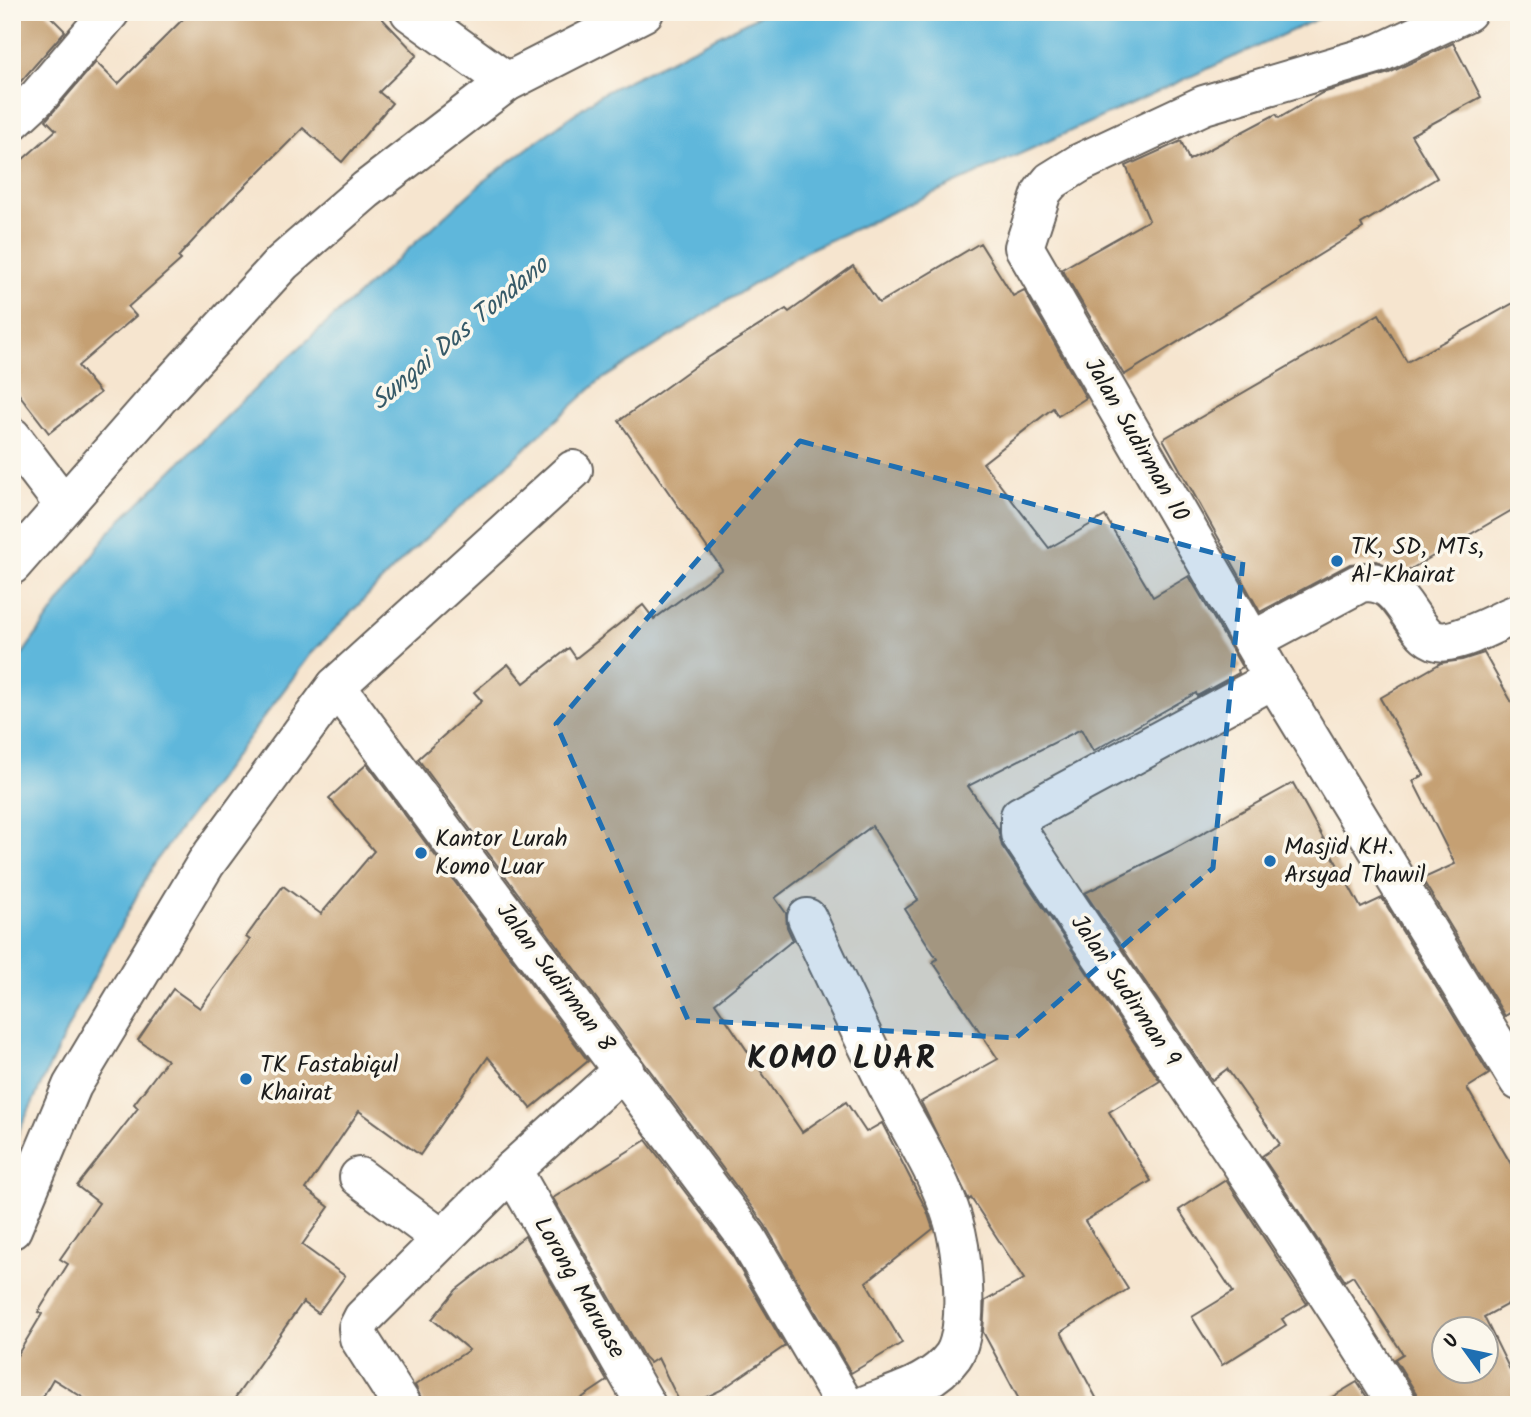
<svg xmlns="http://www.w3.org/2000/svg" width="1531" height="1417" font-family="Kalam,sans-serif">
<style>
.water{fill:#5eb7db;stroke:#3d6a7c;stroke-width:2}
.building{fill:#c5a073;fill-rule:evenodd}
.lines{fill:none;stroke-linecap:round;stroke-linejoin:round}
.minor-casing{stroke:#68625b;stroke-width:42}
.minor{stroke:#fff;stroke-width:38}
.marked{fill:#1f6fb2;fill-opacity:0.2;stroke:#1f6fb2;stroke-width:5;stroke-dasharray:14 9;stroke-linejoin:round}
.poi-dot{fill:#1f6fb2;stroke:#fbf7ec;stroke-width:2.5}
.labels{text-anchor:middle;dominant-baseline:central;stroke-width:7;stroke-linejoin:round;paint-order:stroke}
.street-label{font-size:24px;fill:#1c1c1c;stroke:#fbf7ec}
.poi-label{font-size:24px;fill:#1c1c1c;stroke:#fbf7ec;text-anchor:start}
.water-label{font-size:26px;font-style:italic;fill:#365a68;stroke:#fbf7ec}
.district-label{font-size:32px;font-weight:bold;letter-spacing:2px;fill:#1c1c1c;stroke:#fbf7ec}
</style>
<rect width="100%" height="100%" fill="#fbf7ec"/>
<filter id="ink" filterUnits="userSpaceOnUse"><feTurbulence type="fractalNoise" baseFrequency=".0143" numOctaves="2"/><feDisplacementMap in="SourceGraphic" scale="14" xChannelSelector="R" yChannelSelector="G"/><feConvolveMatrix kernelMatrix="1 2 1 2 8 2 1 2 1" color-interpolation-filters="sRGB"/></filter>
<filter id="wash" filterUnits="userSpaceOnUse"><feTurbulence type="fractalNoise" baseFrequency=".00686" numOctaves="4" result="noise"/><feDisplacementMap in="SourceGraphic" scale="28" xChannelSelector="R" yChannelSelector="G"/><feGaussianBlur stdDeviation="1.57" result="paint"/><feColorMatrix in="noise" values="0 0 0 0 0 0 0 0 0 0 0 0 0 0 0 0 0 1.4 0 .05"/><feComposite in="paint" operator="in"/></filter>
<g filter="url(#wash)">
<rect width="100%" height="100%" fill="#f6e5cf"/>
<path class="water" d="M766 12H1333L806 251 598 382 402 560 311 654 153 865 75 1013 12 1146V669L110 531 267 377 486 179 601 94Z"/>
<g id="blocks">
<g class="building">
<path d="M12 12H46L65 31 15 88 12 86Z"/>
<path d="M190 12H376L417 55 379 92 392 103 342 162 303 128 222 209 178 257 181 260 128 307 136 316 78 366 100 393 49 433 12 385V169L56 130 46 120 96 62 118 84Z"/>
<path d="M1453 43 1481 97 1411 135 1437 178 1361 224 1363 228 1124 375 1062 269 1149 220 1126 166 1181 141 1189 160 1276 114 1279 118 1322 93 1389 73Z"/>
<path d="M980 243 1013 296 1024 290 1086 398 1058 416 1053 408 983 463 1049 548 1105 516 1153 597 1189 576 1242 667 1238 670 1239 673 1197 696 1196 693 1093 751 1081 729 968 786 998 829 1002 846 1160 1081 1109 1112 1151 1181 1085 1221 1128 1289 1061 1332 1100 1405H1022L983 1332 985 1301 1024 1279 971 1198 969 1200 921 1102 998 1059 933 962 937 959 905 909 918 900 872 826 775 898 786 913 787 927 793 940 715 1003 802 1132 846 1102 866 1132 882 1123 927 1211 933 1229 866 1282 902 1343 851 1373 765 1225 418 759 482 701 474 692 508 664 524 683 569 648 576 658 643 605 654 619 722 569 619 421 698 364 786 309 789 312 853 266 879 303Z"/>
<path d="M1519 300V506L1404 573 1377 561 1350 564 1260 612 1163 439 1379 314 1407 362Z"/>
<path d="M1484 653 1519 715V1007L1505 1016 1422 879 1455 864 1413 781 1424 775 1380 698 1441 663 1462 660Z"/>
<path d="M367 764 588 1061 531 1108 488 1057 420 1155 359 1111 306 1189 329 1207 302 1245 345 1276 318 1313 303 1302 230 1405H95L53 1379 38 1405H12V1364L42 1314 38 1312 68 1264 60 1259 99 1203 77 1186 138 1108 134 1104 167 1060 138 1040 173 989 200 1008 250 940 246 937 283 886 321 914 374 851 329 798Z"/>
<path d="M1293 783 1361 908 1382 898 1489 1074 1467 1088 1519 1178V1298L1484 1317 1519 1388V1405H1420L1416 1393 1395 1359 1403 1354 1353 1276 1345 1281 1262 1156 1280 1144 1227 1069 1212 1080 1085 893 1174 849ZM1444 1329H1486V1371H1444Z"/>
<path d="M646 1140 729 1250 785 1346 721 1390 690 1405H681L658 1358 650 1363 644 1357 553 1198Z"/>
<path d="M1226 1180 1307 1304 1282 1319 1286 1325 1222 1365 1192 1317 1233 1292 1179 1210Z"/>
<path d="M525 1236 607 1381 571 1405H424L415 1385 469 1350 432 1319 456 1290Z"/>
<path d="M1357 1382 1372 1405H1319Z"/>
</g>
</g>
</g>
<g filter="url(#ink)">
<use href="#blocks" fill-opacity="0" stroke="#68625b" stroke-width="2"/>
<g class="lines">
<g class="minor-casing">
<g id="minor">
<path d="M410 12 507 82"/>
<path d="M1467 12 1380 53 1204 105 1080 163 1051 181 1042 192 1024 247 1274 679 1519 1081"/>
<path d="M12 121 38 97 110 12"/>
<path d="M12 437 64 505"/>
<path d="M12 565 160 396 282 263 366 190 507 82 644 12"/>
<path d="M1252 641 1360 583C1409 573 1410 649 1448 641 1472 637 1496 622 1519 613"/>
<path d="M1274 679 1020 816V834C1146 1024 1277 1211 1398 1405"/>
<path d="M336 686 747 1238 845 1405"/>
<path d="M807 918C834 976 861 1034 890 1091 912 1134 939 1174 953 1220 962 1249 971 1330 953 1356 933 1384 896 1393 866 1405"/>
<path d="M512 1170 646 1405"/>
<path d="M359 1177 442 1239"/>
<path d="M12 1229 72 1086 206 863 336 686 573 470"/>
<path d="M402 1405 359 1338 358 1328 363 1318 512 1170 624 1069"/>
</g>
</g>
<use href="#minor" class="minor"/>
</g>
</g>
<path class="marked" d="M800 441 1243 561 1213 868 1016 1038 688 1020 556 724Z"/>
<g class="poi-dot">
<circle cx="1337" cy="561" r="7"/>
<circle cx="421" cy="853" r="7"/>
<circle cx="1270" cy="861" r="7"/>
<circle cx="246" cy="1079" r="7"/>
</g>
<g class="labels">
<g class="street-label">
<text transform="translate(1136 440) rotate(60)">Jalan Sudirman 10</text>
<text transform="translate(555 978) rotate(53)">Jalan Sudirman 8</text>
<text transform="translate(1125 991) rotate(56)">Jalan Sudirman 9</text>
<text transform="translate(579 1288) rotate(60)">Lorong Maruase</text>
</g>
<g class="poi-label">
<text x="1351" y="547">TK, SD, MTs,<tspan x="1351" dy="28">Al-Khairat</tspan></text>
<text x="435" y="839">Kantor Lurah<tspan x="435" dy="28">Komo Luar</tspan></text>
<text x="1284" y="847">Masjid KH.<tspan x="1284" dy="28">Arsyad Thawil</tspan></text>
<text x="260" y="1065">TK Fastabiqul<tspan x="260" dy="28">Khairat</tspan></text>
</g>
<g class="water-label">
<text transform="translate(460 334) rotate(-40)">Sungai Das Tondano</text>
</g>
<g class="district-label">
<text x="842" y="1059">KOMO LUAR</text>
</g>
</g>
<rect width="1531" height="1417" fill="none" stroke="#fbf7ec" stroke-width="42"/>
<g transform="translate(1465 1350) rotate(303)"><circle r="33" fill="#fbf7ec" stroke="#a29f99" stroke-width="2"/>
<path d="M0-5L12 26L0 18L-12 26Z" fill="#1f6fb2"/>
<text y="-10" font-size="19" font-weight="bold" text-anchor="middle" fill="#1c1c1c">U</text>
</g>
</svg>
